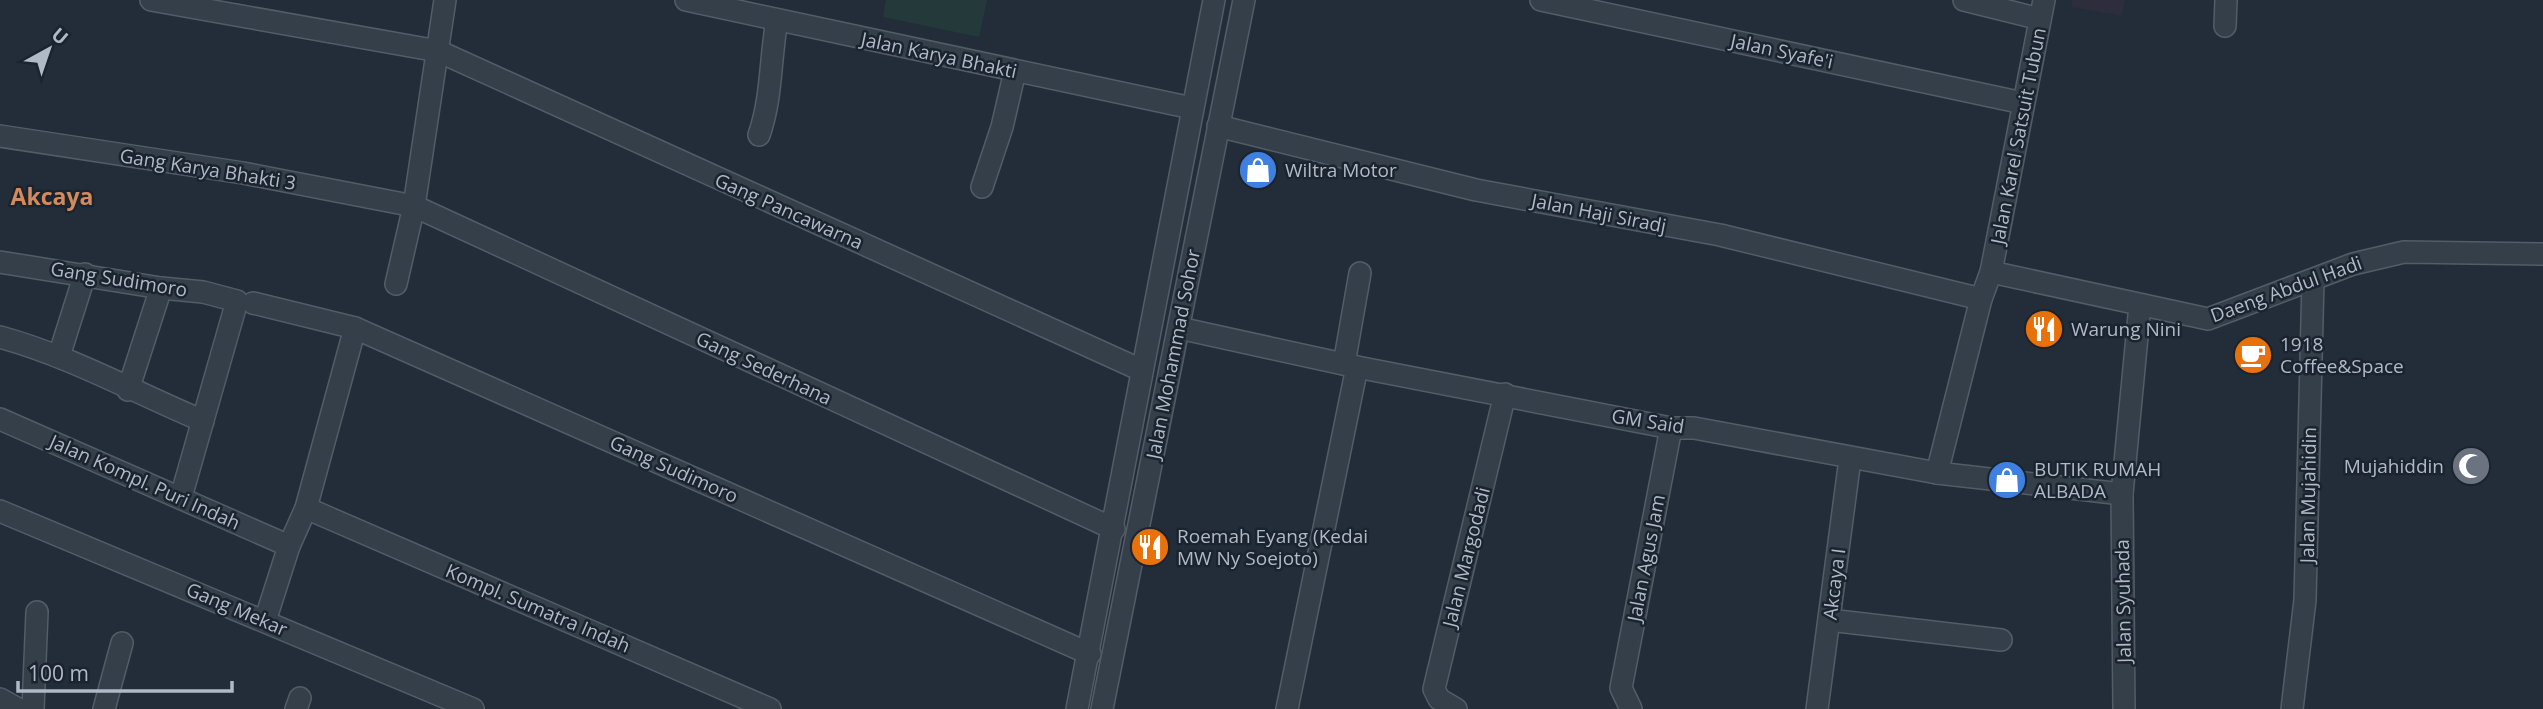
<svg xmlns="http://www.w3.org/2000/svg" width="2543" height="709" font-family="'Open Sans',sans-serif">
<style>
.medical{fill:#2e2d3b}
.green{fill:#23393a}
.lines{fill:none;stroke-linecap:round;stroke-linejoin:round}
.minor-casing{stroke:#535c67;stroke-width:24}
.minor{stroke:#353f4a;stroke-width:21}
.labels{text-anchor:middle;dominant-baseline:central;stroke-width:5;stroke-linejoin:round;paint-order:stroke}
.street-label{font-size:19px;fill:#b0b9c6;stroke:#1b242e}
.poi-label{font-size:19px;fill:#b0b9c6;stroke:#1b242e;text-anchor:start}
.quarter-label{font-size:23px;font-weight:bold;fill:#d38b5e;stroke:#1b242e}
</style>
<rect width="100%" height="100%" fill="#222d39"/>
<path class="medical" d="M2072 0H2125L2122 16 2071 7Z"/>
<path class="green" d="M886 0H987L979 37 883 17Z"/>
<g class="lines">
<g class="minor-casing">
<g id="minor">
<path d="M151 0 438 51 1141 370"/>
<path d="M686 0 1192 108"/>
<path d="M1541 0 2023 103"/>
<path d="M1964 0 2040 19"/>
<path d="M2225 26 2226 0"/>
<path d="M1218 126 1476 190 1720 235 1981 299"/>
<path d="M759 135C772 98 770 59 777 20"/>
<path d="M0 136 243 173 414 206 1114 529"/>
<path d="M982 187 1002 127 1015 71"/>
<path d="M0 262 161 288 203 292 237 301 181 497"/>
<path d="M1991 272 2208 319 2353 264 2404 252 2543 254"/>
<path d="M396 284 414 206 445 0"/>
<path d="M253 303 355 328 1090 654"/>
<path d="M1179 328 1357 367 1671 428H1694L1937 473 2122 494"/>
<path d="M0 337C70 356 136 393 203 421"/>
<path d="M59 356 85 274"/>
<path d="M1344 364 1360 273"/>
<path d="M128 390 161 288"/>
<path d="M0 419 289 546"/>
<path d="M1937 473 1981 299 1991 272 2044 0"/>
<path d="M306 508 770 709"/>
<path d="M0 511 473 709"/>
<path d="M1829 620 2001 640"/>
<path d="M265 621 289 546 306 508 355 328"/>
<path d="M0 699 18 709"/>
<path d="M33 709 37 612"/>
<path d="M104 709 122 643"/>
<path d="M296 709 300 698"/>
<path d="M1077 709 1214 0"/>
<path d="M1102 709 1244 0"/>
<path d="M1287 709 1357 367"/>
<path d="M1456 709 1439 699 1434 689 1505 394"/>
<path d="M1631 709 1621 688 1671 428"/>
<path d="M1817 709 1850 459"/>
<path d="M2124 709 2122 494 2140 305"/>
<path d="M2292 709 2305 600 2313 280"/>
</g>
</g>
<use href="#minor" class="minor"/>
</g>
<defs>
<g id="shop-disc" transform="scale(2.0125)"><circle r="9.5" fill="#3f7fe0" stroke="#1b242e"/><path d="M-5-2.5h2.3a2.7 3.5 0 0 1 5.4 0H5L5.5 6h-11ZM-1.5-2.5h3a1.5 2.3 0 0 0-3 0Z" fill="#fff"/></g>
<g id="restaurant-disc" transform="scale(2.0125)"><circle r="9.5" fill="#e8710a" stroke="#1b242e"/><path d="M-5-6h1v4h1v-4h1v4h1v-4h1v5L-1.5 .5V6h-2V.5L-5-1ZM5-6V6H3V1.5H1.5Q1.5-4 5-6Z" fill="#fff"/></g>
<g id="cafe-disc" transform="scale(2.0125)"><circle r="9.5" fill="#e8710a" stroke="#1b242e"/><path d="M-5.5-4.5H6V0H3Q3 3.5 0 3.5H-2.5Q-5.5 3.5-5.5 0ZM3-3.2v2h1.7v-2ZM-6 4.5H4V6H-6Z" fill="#fff"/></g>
<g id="mosque-disc" transform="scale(2.0125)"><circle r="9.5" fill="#6b7280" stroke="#1b242e"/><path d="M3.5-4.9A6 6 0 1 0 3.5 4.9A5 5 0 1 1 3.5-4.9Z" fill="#fff"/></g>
</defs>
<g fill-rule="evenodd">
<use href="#shop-disc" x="1258" y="170"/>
<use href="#restaurant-disc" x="2044" y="329"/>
<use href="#cafe-disc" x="2253" y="355"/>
<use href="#mosque-disc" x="2471" y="466"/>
<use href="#shop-disc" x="2007" y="480"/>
<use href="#restaurant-disc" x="1150" y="547"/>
</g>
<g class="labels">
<g class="street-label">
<text transform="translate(1782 51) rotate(12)">Jalan Syafe'i</text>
<text transform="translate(939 55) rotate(12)">Jalan Karya Bhakti</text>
<text transform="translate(2018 136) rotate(-79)">Jalan Karel Satsuit Tubun</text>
<text transform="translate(208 169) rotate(9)">Gang Karya Bhakti 3</text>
<text transform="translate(789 211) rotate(24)">Gang Pancawarna</text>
<text transform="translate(1599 213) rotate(11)">Jalan Haji Siradj</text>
<text transform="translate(119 279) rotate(9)">Gang Sudimoro</text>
<text transform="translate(2286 289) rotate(-20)">Daeng Abdul Hadi</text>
<text transform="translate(1173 354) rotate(-79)">Jalan Mohammad Sohor</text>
<text transform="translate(764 368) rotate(25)">Gang Sederhana</text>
<text transform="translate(1648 421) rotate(9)">GM Said</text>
<text transform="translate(674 469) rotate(24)">Gang Sudimoro</text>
<text transform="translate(145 482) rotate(24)">Jalan Kompl. Puri Indah</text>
<text transform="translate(2308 495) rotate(-89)">Jalan Mujahidin</text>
<text transform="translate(1466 557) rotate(-76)">Jalan Margodadi</text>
<text transform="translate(1646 558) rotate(-79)">Jalan Agus Jam</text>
<text transform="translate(1834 584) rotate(-83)">Akcaya I</text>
<text transform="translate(2123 601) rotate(-91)">Jalan Syuhada</text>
<text transform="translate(538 608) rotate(23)">Kompl. Sumatra Indah</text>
<text transform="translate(237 609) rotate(23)">Gang Mekar</text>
</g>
<g class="poi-label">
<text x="1285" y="170">Wiltra Motor</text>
<text x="2071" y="329">Warung Nini</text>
<text x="2280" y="344">1918<tspan x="2280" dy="22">Coffee&amp;Space</tspan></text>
<text x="2444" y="466" text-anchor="end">Mujahiddin</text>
<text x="2034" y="469">BUTIK RUMAH<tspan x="2034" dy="22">ALBADA</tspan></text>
<text x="1177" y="536">Roemah Eyang (Kedai<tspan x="1177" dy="22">MW Ny Soejoto)</tspan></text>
</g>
<g class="quarter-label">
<text x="52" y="196">Akcaya</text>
</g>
</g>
<g transform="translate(49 49) rotate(40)" stroke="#1b242e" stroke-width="5" paint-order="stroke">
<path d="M0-5L12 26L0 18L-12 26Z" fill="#b0b9c6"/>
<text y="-10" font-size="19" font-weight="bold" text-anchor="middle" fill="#b0b9c6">U</text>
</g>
<path d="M18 681v10h214v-10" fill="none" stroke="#b0b9c6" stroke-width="3.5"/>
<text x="28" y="681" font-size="21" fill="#b0b9c6" stroke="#1b242e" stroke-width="5" paint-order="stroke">100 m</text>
</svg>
